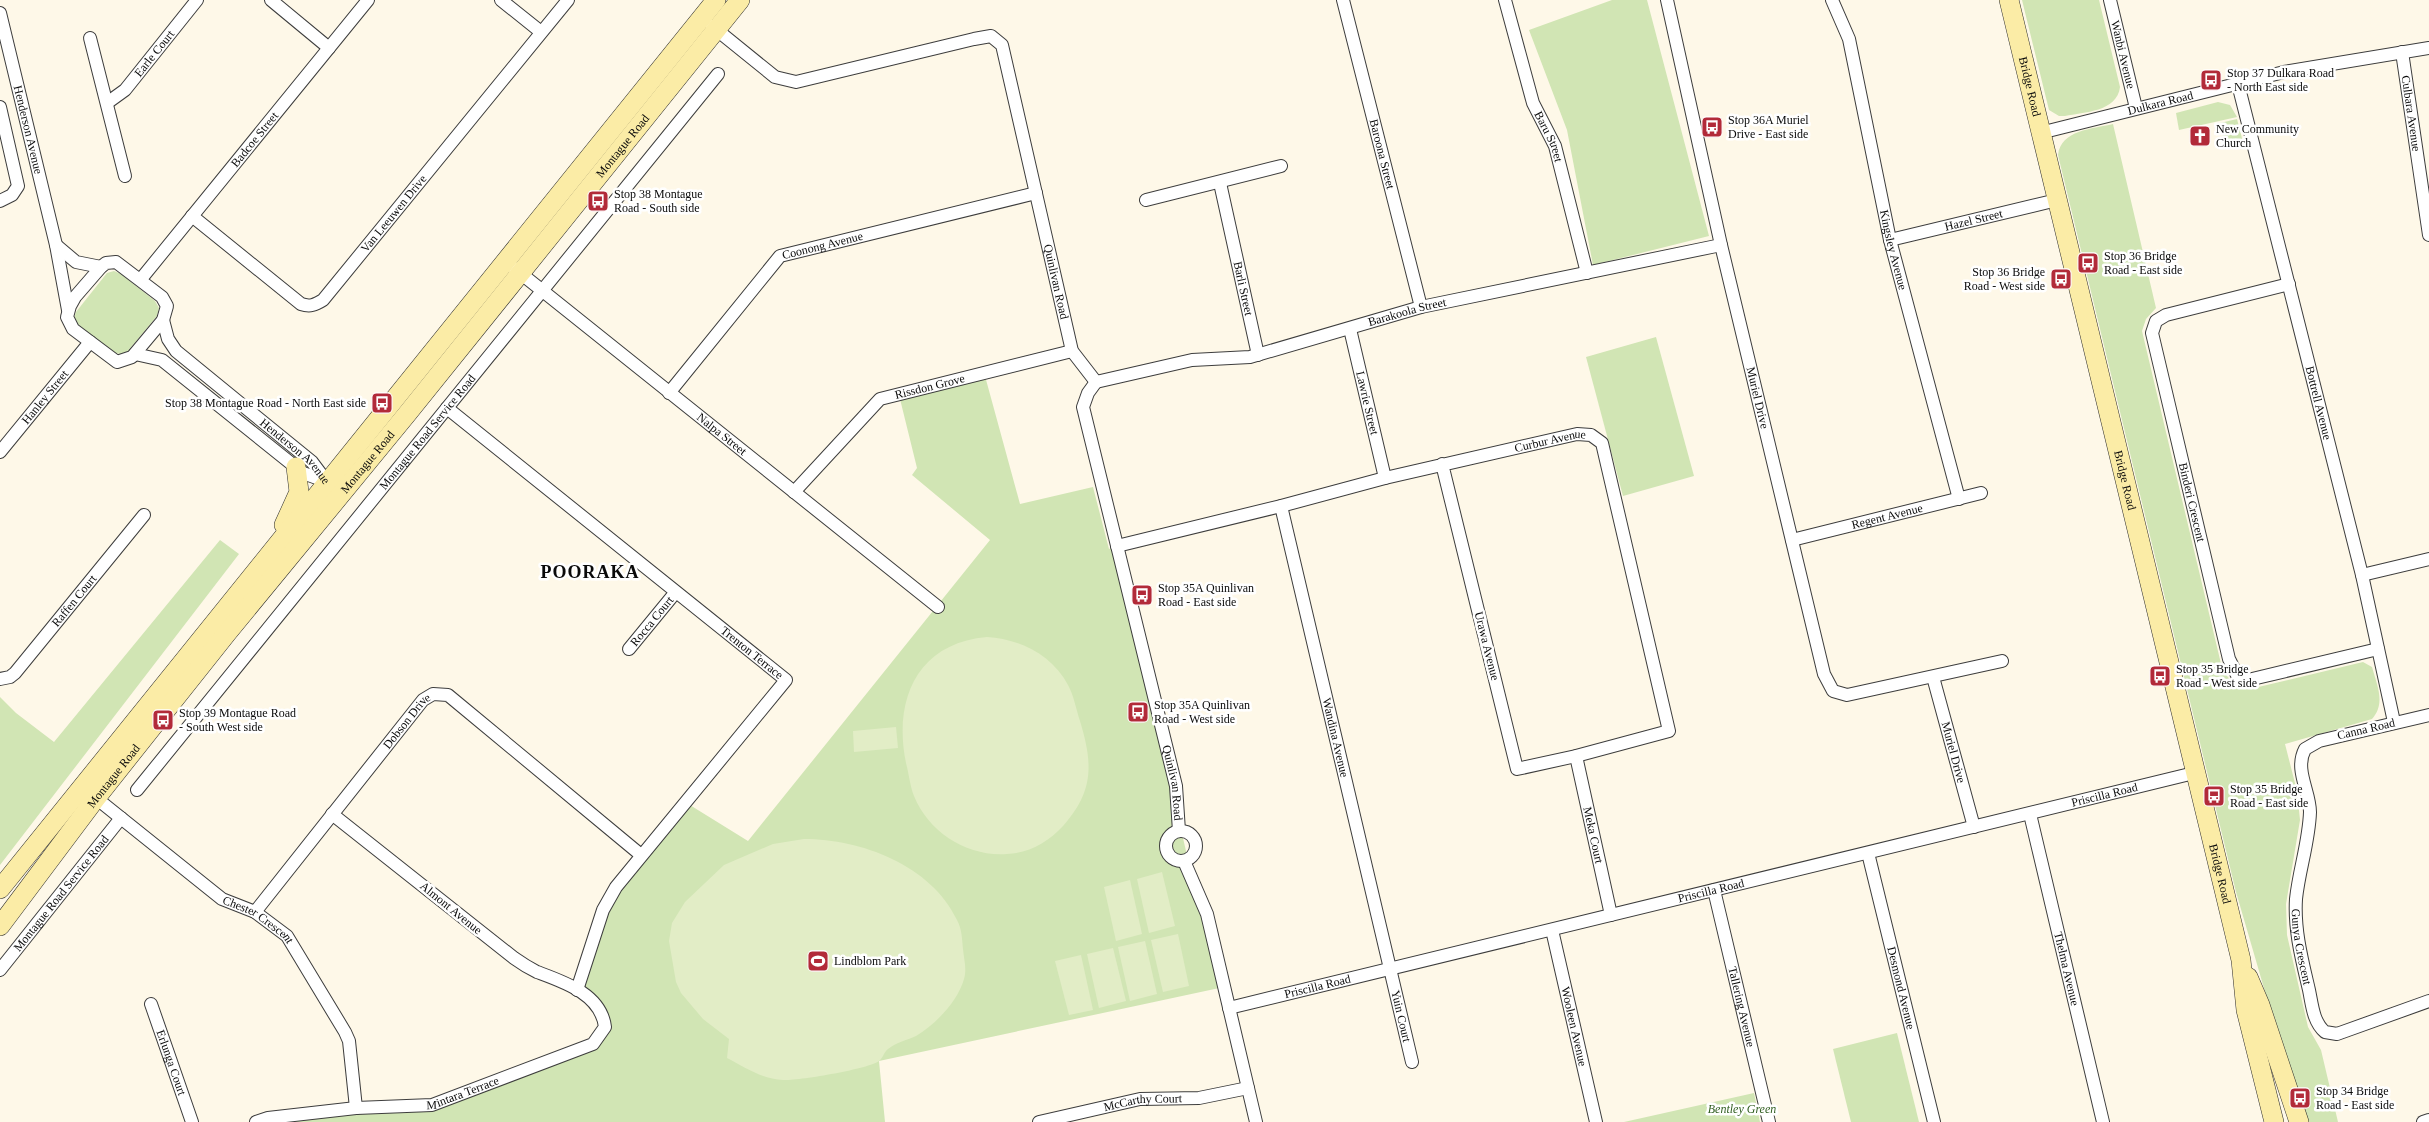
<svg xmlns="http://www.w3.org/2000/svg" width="2429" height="1122" font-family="Georgia,serif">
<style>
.green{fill:#d1e5b4}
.pitch{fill:#e2edc6}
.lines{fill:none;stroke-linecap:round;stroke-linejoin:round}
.minor-casing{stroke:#3d3d3d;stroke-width:14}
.secondary-casing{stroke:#2c2c2c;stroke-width:20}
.minor{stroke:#fff;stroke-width:12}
.secondary{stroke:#fbeca6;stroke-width:19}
.labels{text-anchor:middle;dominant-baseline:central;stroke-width:5;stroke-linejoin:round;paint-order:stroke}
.street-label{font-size:12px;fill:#0a0a0a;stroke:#fff}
.poi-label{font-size:12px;fill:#0a0a0a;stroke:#fff;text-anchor:start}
.park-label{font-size:12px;font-style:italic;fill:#2f5d1f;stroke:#fff}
.district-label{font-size:18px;font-weight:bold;letter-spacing:1px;fill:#0a0a0a;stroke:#fff}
</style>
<rect width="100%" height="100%" fill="#fef8e8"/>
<g class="green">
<path d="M1612 0H1647L1709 236 1593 265 1567 130 1529 30Z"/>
<path d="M2022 0H2099L2120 87C2117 112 2084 112 2065 116H2059L2049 110Z"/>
<path d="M2218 102 2230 105 2237 117 2179 130 2176 113Z"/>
<path d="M2237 119 2244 146 2234 149 2231 139 2224 141 2220 123Z"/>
<path d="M2113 124 2156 308 2146 319 2142 331 2222 668C2229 681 2235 686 2250 689L2363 662 2372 667C2377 685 2386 704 2372 719L2285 744 2297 791 2300 820 2286 904 2287 935 2308 1027 2321 1050 2338 1122H2308L2275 1026 2236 892 2058 155C2061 130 2092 129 2113 124Z"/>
<path d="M114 271 121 274 155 301 159 308 157 316 127 352 121 354 114 353 77 324 74 318 76 312 107 273Z"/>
<path d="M1656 337 1694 476 1623 496 1586 357Z"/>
<path d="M985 376 1020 504 1093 487 1109 549 1117 546 1188 860 1224 987 879 1061 885 1122H256L432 1105 599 1037 596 1004 577 990 616 887 685 802 748 841 990 540 912 475 917 468 900 399Z"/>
<path d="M220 540 239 554 0 865V697L16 713 54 742Z"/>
<path d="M1897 1033 1919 1122H1851L1833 1049Z"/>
<path d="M1754 1093 1760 1122H1624Z"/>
</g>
<g class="pitch">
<path d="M987 637C1020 639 1052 655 1068 685 1074 696 1076 709 1080 721 1093 764 1094 791 1063 826 1048 842 1030 853 1007 854 968 857 929 833 914 796 910 786 909 774 906 763 893 700 917 643 987 637Z"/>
<path d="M896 727 898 748 854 752 853 731Z"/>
<path d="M804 839C861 839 931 865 957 920 962 929 962 939 963 949 964 960 967 969 964 979 958 1001 935 1025 916 1036 907 1040 895 1043 888 1049 884 1052 883 1058 879 1061 869 1069 797 1081 783 1080 762 1079 744 1067 727 1058L729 1039 703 1019 681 993 676 982 669 941 672 923 685 902 724 865 773 844Z"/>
<path d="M1162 872 1175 926 1149 933 1137 879Z"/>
<path d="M1130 880 1142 934 1116 941 1104 887Z"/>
<path d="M1178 934 1189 986 1163 992 1151 940Z"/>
<path d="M1145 941 1157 994 1130 1001 1118 947Z"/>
<path d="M1113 948 1126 1001 1099 1008 1087 954Z"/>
<path d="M1081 955 1093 1010 1069 1015 1055 961Z"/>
</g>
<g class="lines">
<g class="minor-casing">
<g id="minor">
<path d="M271 0 329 48"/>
<path d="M501 0 541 32"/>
<path id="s1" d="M1343 0 1421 307"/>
<path id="s2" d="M1505 0 1533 103 1555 146 1587 273"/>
<path id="s3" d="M1667 0 1721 245 1824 674 1833 691 1847 695 2002 661"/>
<path id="s4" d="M1832 0 1849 39 1890 240 1959 499"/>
<path id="s5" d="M2110 0 2136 108"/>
<path id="s6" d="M0 13 56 245 68 310"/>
<path id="s7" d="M712 26 775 77 796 82 974 39 991 36 1002 45 1072 351 1096 382"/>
<path d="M90 38 125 176"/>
<path id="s8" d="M2402 52 2429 235"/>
<path id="s9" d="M2238 84 2362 575 2394 722"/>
<path id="s10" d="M107 103 125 90 197 0"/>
<path d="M0 107 18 186 12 195 0 201"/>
<path id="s11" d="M2040 133 2284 72 2429 48"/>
<path id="s12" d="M1220 183 1258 355"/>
<path d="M1146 200 1281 166"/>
<path id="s13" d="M192 216 301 304C310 307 315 305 323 300L568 0"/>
<path id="s14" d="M1890 240 2057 200"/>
<path d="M56 245 76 262 101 267"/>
<path d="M116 262 162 297 167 306 163 320 132 357 117 362 73 329 67 317 70 306 75 297 101 267 106 263Z"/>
<path id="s15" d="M514 268 938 607"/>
<path id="s16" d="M141 279 368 0"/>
<path id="s17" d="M2289 284 2166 315 2156 321 2152 333 2229 659 2237 675 2248 680 2378 649"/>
<path id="s18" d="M163 320 168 339 176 351 312 462 327 482"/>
<path id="s19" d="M1350 329 1385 478"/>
<path d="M135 354 162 360 303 473 325 481"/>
<path id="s20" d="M1096 382 1192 360 1250 357 1421 307 1721 245"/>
<path id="s21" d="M1096 382 1088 393 1083 407 1176 786 1179 831"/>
<path id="s22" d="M669 393 780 256 1036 193"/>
<path id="s23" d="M447 408 786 680 616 887 603 910 577 990"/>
<path id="s24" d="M0 452 90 342"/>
<path id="s25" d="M794 492 880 399 1072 351"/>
<path id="s26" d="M1281 506 1412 1062"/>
<path id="s27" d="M1792 540 1981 493"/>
<path id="s28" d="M1117 546 1281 506 1385 478 1577 434 1591 435 1602 443 1669 731 1576 756 1517 769 1442 464"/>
<path d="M2362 575 2429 559"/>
<path id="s29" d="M629 649 675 593"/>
<path id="s30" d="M1933 677 1974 827"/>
<path id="s31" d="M0 679 10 677 15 673 144 515"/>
<path id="s32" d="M2429 715 2319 741 2305 749C2294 770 2310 791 2310 812 2309 842 2299 870 2296 899 2294 930 2302 960 2309 990 2312 1004 2313 1022 2325 1032L2337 1034 2429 1001"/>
<path id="s33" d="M1576 756 1611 915"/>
<path id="s34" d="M137 790 718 74"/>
<path id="s35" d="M91 794 222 899 255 912 287 936 345 1032 349 1041 356 1108"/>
<path id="s36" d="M2030 814 2103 1122"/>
<circle cx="1181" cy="846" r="15"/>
<path id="s37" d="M1868 853 1934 1122"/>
<path d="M1184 861 1207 914 1256 1122"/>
<path id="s38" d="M1714 890 1769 1122"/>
<path id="s39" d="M255 912 423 700 433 694 448 695 641 855"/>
<path id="s40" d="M1552 930 1596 1122"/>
<path id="s41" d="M0 970 121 818"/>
<path id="s42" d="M151 1004 192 1122"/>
<path id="s43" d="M1229 1008 2194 773"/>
<path id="s44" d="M256 1122 268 1118 356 1108 432 1105 593 1044 605 1027C601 994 564 982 537 972 529 968 521 963 514 958L332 814"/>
<path id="s45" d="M1039 1122 1140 1099 1199 1098 1248 1088"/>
<path d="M2423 1122 2429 1120"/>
</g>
</g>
<g class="secondary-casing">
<g id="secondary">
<path id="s46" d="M2009 0 2241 960 2246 1010 2274 1122"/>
<path d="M284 525 299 492 296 467"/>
<path d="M0 889 716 0"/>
<path id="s47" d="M0 926 96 798 227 633 407 414 740 0"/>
<path d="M2248 977 2260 1005 2299 1122"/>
</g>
</g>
<use href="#minor" class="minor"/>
<use href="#secondary" class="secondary"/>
</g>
<defs>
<g id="bus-square" transform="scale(1.125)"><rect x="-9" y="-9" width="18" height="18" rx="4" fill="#b22a39" stroke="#fff"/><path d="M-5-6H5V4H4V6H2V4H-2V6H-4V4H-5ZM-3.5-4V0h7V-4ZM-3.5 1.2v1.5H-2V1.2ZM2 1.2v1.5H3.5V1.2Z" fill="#fff"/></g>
<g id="church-square" transform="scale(1.125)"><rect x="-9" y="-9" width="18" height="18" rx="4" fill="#b22a39" stroke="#fff"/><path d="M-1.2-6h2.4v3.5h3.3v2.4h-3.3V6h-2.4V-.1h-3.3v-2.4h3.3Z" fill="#fff"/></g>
<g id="stadium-square" transform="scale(1.125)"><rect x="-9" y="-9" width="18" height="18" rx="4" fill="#b22a39" stroke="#fff"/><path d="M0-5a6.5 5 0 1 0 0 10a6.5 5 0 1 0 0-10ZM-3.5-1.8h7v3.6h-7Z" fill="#fff"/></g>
</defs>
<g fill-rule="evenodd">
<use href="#bus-square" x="2211" y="80"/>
<use href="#bus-square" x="1712" y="127"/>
<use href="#church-square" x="2200" y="136"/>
<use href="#bus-square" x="598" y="201"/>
<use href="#bus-square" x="2088" y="263"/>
<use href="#bus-square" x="2061" y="279"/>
<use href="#bus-square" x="382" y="403"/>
<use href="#bus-square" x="1142" y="595"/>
<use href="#bus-square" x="2160" y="676"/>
<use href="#bus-square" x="1138" y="712"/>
<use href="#bus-square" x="163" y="720"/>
<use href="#bus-square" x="2214" y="796"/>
<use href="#stadium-square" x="818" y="961"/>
<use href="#bus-square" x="2300" y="1098"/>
</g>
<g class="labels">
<g class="street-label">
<text stroke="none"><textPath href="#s10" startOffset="69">Earle Court</textPath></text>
<text stroke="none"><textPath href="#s5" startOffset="56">Wanbi Avenue</textPath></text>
<text stroke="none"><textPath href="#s46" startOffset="89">Bridge Road</textPath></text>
<text stroke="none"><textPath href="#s11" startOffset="124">Dulkara Road</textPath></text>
<text stroke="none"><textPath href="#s8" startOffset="62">Culbara Avenue</textPath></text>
<text stroke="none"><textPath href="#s6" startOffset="120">Henderson Avenue</textPath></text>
<text stroke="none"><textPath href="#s2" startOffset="144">Baru Street</textPath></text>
<text stroke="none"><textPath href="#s16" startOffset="180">Badcoe Street</textPath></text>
<text stroke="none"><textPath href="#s47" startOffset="998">Montague Road</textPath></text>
<text stroke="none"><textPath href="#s1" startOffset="159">Baroona Street</textPath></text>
<text stroke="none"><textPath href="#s13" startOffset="275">Van Leeuwen Drive</textPath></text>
<text stroke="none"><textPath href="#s14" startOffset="86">Hazel Street</textPath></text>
<text stroke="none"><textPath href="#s22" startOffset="220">Coonong Avenue</textPath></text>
<text stroke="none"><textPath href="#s4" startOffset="258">Kingsley Avenue</textPath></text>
<text stroke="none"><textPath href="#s7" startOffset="560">Quinlivan Road</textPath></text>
<text stroke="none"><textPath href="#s12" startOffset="108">Barli Street</textPath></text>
<text stroke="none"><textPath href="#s20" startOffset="320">Barakoola Street</textPath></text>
<text stroke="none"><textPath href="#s25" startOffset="178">Rissdon Grove</textPath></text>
<text stroke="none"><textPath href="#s24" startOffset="71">Hanley Street</textPath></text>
<text stroke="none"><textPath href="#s3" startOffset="408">Muriel Drive</textPath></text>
<text stroke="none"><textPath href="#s19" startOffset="76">Lawrie Street</textPath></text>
<text stroke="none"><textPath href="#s9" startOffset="329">Bottrell Avenue</textPath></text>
<text stroke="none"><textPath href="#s34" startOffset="461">Montague Road Service Road</textPath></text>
<text stroke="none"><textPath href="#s15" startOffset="266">Nalpa Street</textPath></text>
<text stroke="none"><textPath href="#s28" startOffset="446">Curbur Avenue</textPath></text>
<text stroke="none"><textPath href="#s18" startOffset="190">Henderson Avenue</textPath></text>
<text stroke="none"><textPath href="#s47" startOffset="592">Montague Road</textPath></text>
<text stroke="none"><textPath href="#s46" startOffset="494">Bridge Road</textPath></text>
<text stroke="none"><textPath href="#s17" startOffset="325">Binderi Crescent</textPath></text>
<text stroke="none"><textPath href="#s27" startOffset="98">Regent Avenue</textPath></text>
<text stroke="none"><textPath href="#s31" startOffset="110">Raffen Court</textPath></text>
<text stroke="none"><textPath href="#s29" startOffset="36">Rocca Court</textPath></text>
<text transform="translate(1487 646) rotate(76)">Urawa Avenue</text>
<text stroke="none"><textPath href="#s23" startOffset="391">Trenton Terrace</textPath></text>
<text stroke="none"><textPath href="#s39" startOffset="244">Dobson Drive</textPath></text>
<text transform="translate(2366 729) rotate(-13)">Canna Road</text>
<text stroke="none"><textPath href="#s26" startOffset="238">Wandina Avenue</textPath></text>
<text stroke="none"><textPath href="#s30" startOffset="78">Muriel Drive</textPath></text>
<text stroke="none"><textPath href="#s47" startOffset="188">Montague Road</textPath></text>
<text stroke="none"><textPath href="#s21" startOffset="415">Quinlivan Road</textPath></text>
<text stroke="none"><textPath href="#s43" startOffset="901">Priscilla Road</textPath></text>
<text stroke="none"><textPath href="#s33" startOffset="81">Meka Court</textPath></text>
<text stroke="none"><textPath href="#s46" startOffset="899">Bridge Road</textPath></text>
<text stroke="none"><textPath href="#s43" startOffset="496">Priscilla Road</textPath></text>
<text stroke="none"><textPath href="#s41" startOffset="98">Montague Road Service Road</textPath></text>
<text transform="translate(451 908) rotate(39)">Almont Avenue</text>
<text stroke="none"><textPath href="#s35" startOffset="210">Chester Crescent</textPath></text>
<text stroke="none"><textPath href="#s32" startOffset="330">Gunya Crescent</textPath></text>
<text stroke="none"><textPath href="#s36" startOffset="159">Thelma Avenue</textPath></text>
<text stroke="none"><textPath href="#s43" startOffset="91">Priscilla Road</textPath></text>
<text stroke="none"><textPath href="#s37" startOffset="139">Desmond Avenue</textPath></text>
<text stroke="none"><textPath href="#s38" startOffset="120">Tallering Avenue</textPath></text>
<text stroke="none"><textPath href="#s26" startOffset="524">Yuin Court</textPath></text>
<text stroke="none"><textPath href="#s40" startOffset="99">Wooleen Avenue</textPath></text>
<text stroke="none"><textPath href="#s42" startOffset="62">Erlunga Court</textPath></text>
<text stroke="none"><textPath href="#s44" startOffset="210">Mintara Terrace</textPath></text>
<text stroke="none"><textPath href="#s45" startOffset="106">McCarthy Court</textPath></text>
</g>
<g class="poi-label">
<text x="2227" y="73">Stop 37 Dulkara Road<tspan x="2227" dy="14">- North East side</tspan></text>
<text x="1728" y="120">Stop 36A Muriel<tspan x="1728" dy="14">Drive - East side</tspan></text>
<text x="2216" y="129">New Community<tspan x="2216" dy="14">Church</tspan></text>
<text x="614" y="194">Stop 38 Montague<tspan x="614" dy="14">Road - South side</tspan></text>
<text x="2104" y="256">Stop 36 Bridge<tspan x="2104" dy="14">Road - East side</tspan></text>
<text x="2045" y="272" text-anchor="end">Stop 36 Bridge<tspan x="2045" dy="14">Road - West side</tspan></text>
<text x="366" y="403" text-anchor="end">Stop 38 Montague Road - North East side</text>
<text x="1158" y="588">Stop 35A Quinlivan<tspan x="1158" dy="14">Road - East side</tspan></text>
<text x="2176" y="669">Stop 35 Bridge<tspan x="2176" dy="14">Road - West side</tspan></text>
<text x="1154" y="705">Stop 35A Quinlivan<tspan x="1154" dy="14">Road - West side</tspan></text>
<text x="179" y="713">Stop 39 Montague Road<tspan x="179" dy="14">- South West side</tspan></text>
<text x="2230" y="789">Stop 35 Bridge<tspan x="2230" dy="14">Road - East side</tspan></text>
<text x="834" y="961">Lindblom Park</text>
<text x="2316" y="1091">Stop 34 Bridge<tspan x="2316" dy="14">Road - East side</tspan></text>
</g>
<g class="park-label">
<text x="1742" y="1109">Bentley Green</text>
</g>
<g class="district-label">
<text x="590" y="572">POORAKA</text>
</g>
</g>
</svg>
